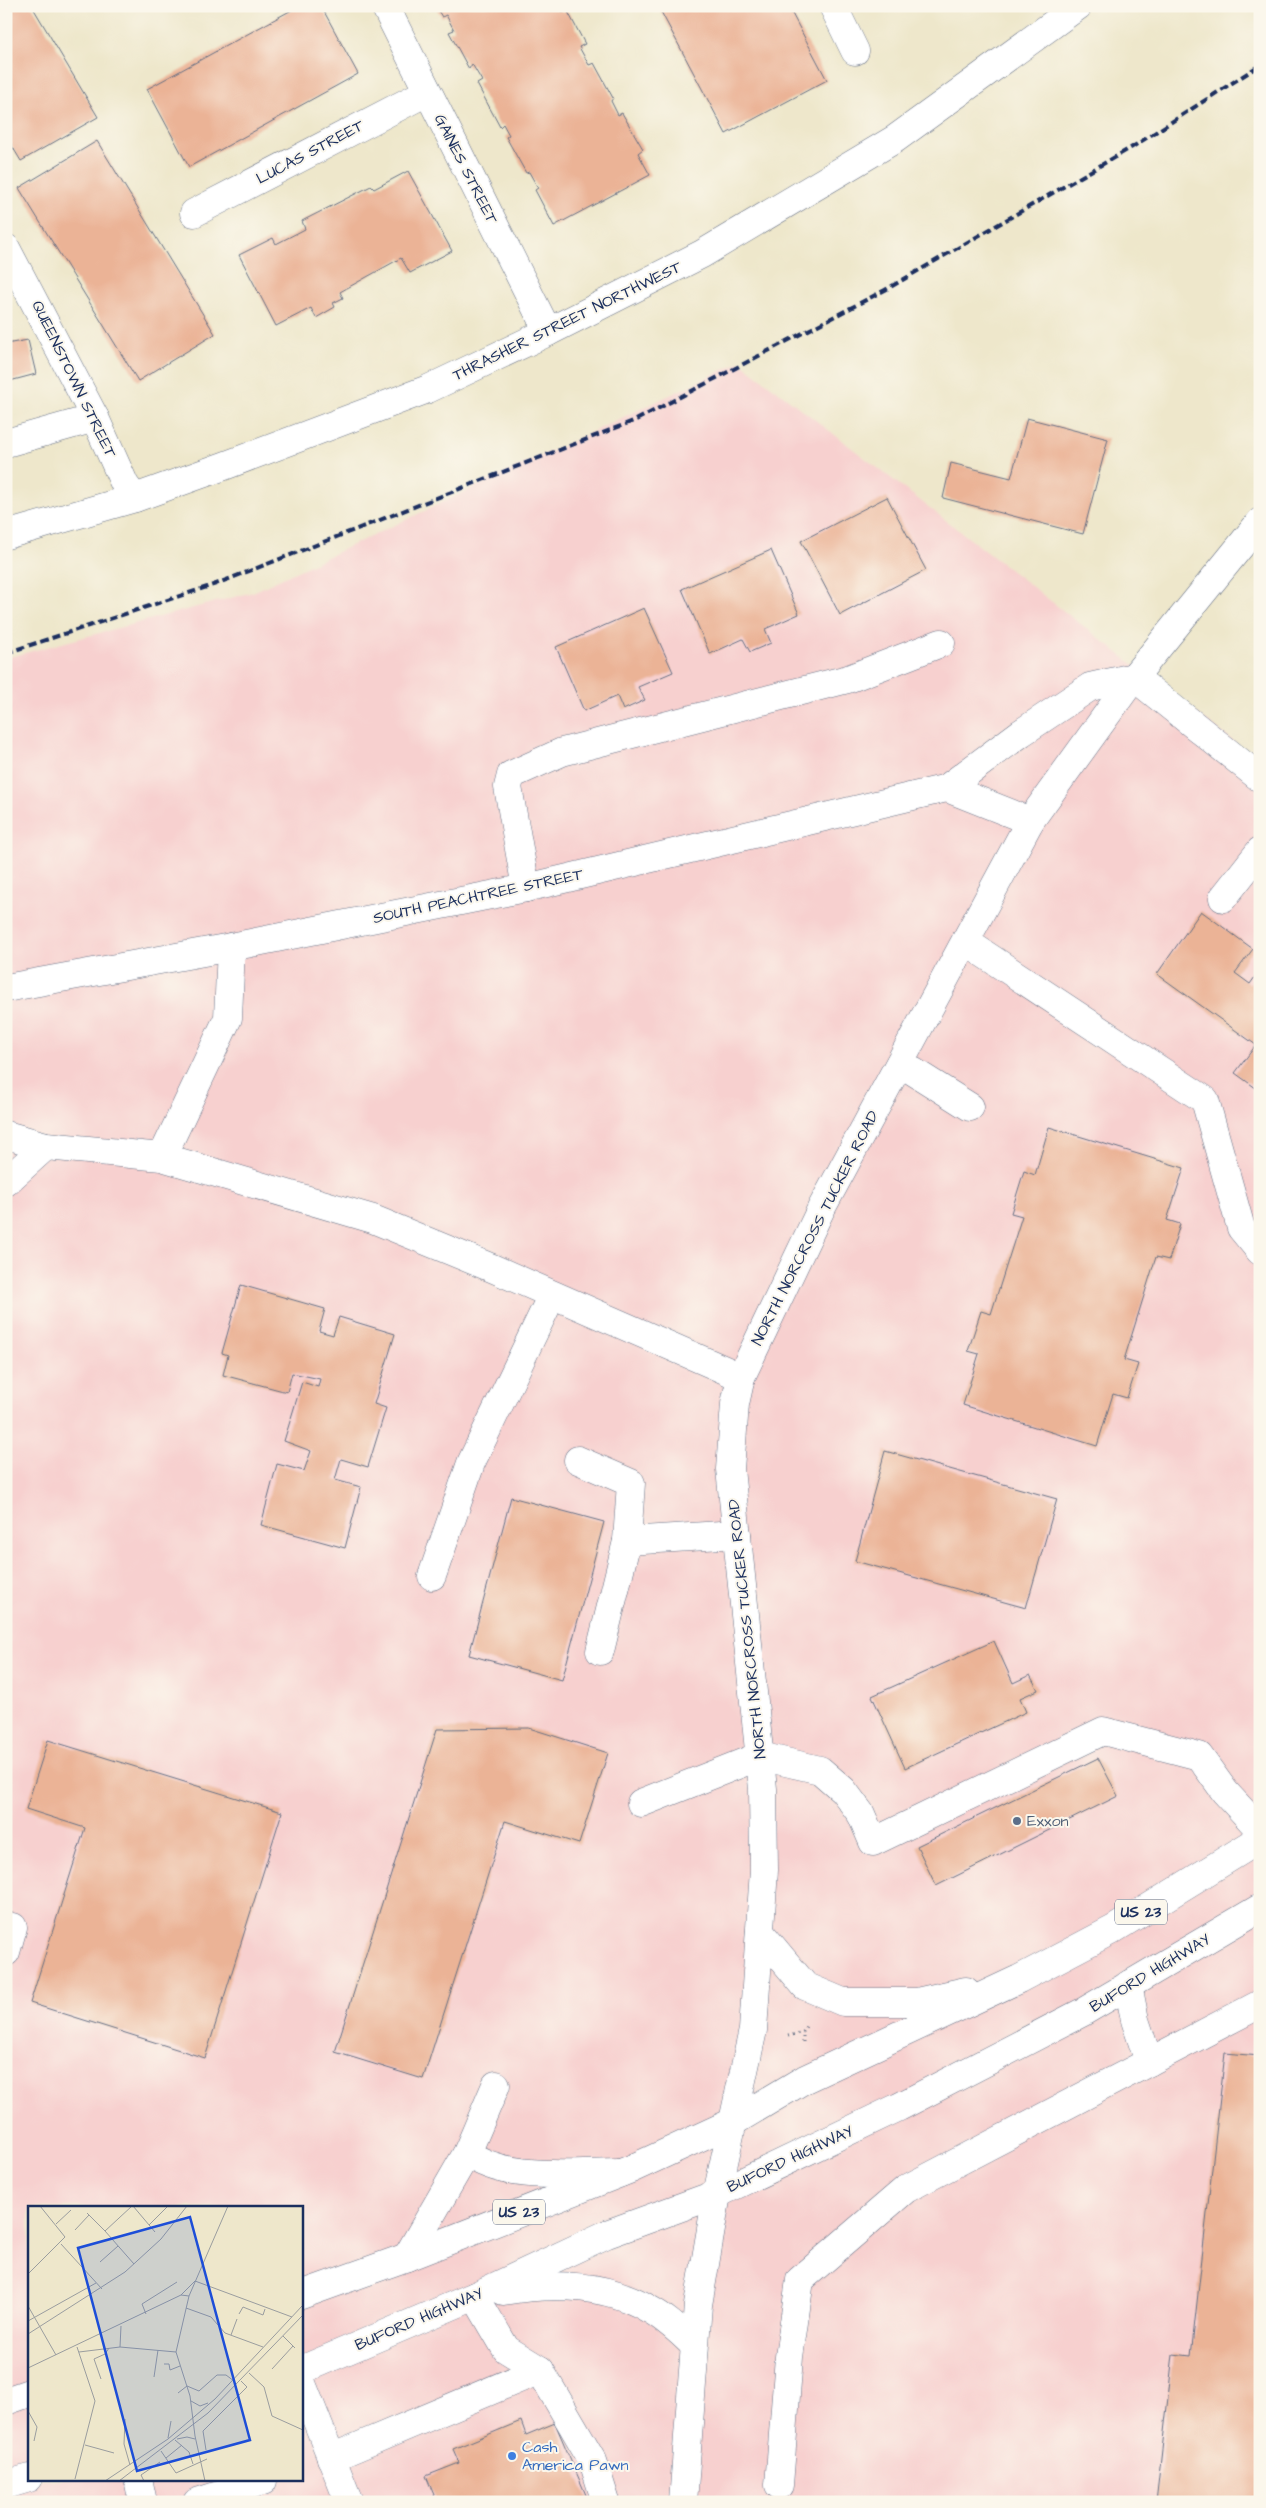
<svg xmlns="http://www.w3.org/2000/svg" width="1266" height="2508" font-family="'Architects Daughter',sans-serif">
<style>
.built{fill:#f7d0cf;fill-rule:evenodd}
.building{fill:#ebb396}
.lines{fill:none;stroke-linecap:round;stroke-linejoin:round}
.minor-casing{stroke:#656f84;stroke-width:29}
.major-casing{stroke:#656f84;stroke-width:29}
.path{stroke:#656f84;stroke-width:3;stroke-dasharray:1 4;stroke-linecap:butt}
.minor{stroke:#fff;stroke-width:28}
.major{stroke:#fff;stroke-width:28}
.rail{stroke:#1b2f5e;stroke-width:4;stroke-dasharray:8 4;stroke-linecap:butt}
.service-dot{fill:#5c6f8a;stroke:#fbf7ec;stroke-width:2}
.shop-dot{fill:#3f7fe0;stroke:#fbf7ec;stroke-width:2}
.labels{text-anchor:middle;dominant-baseline:central;stroke-width:4;stroke-linejoin:round;paint-order:stroke}
.shield{fill:#fbf7ec;stroke:#5e6b89;stroke-width:1}
.shield-label{font-size:15px;font-weight:bold;fill:#1b2f5e}
.street-label{font-size:16px;fill:#1b2f5e;stroke:#fbf7ec}
.service-label{font-size:16px;fill:#4e5e75;stroke:#fbf7ec;text-anchor:start}
.shop-label{font-size:16px;fill:#366cbe;stroke:#fbf7ec;text-anchor:start}
.inset-road{fill:none;stroke:#9a9d9f;stroke-width:1}
.view{fill:#1d4ed8;fill-opacity:0.15;stroke:#1d4ed8;stroke-width:2.5}
.inset-edge{fill:none;stroke:#1b2f5e;stroke-width:2.5}
</style>
<rect width="100%" height="100%" fill="#fbf7ec"/>
<filter id="ink" filterUnits="userSpaceOnUse"><feTurbulence type="fractalNoise" baseFrequency=".02" numOctaves="2"/><feDisplacementMap in="SourceGraphic" scale="10" xChannelSelector="R" yChannelSelector="G"/><feConvolveMatrix kernelMatrix="1 2 1 2 8 2 1 2 1" color-interpolation-filters="sRGB"/></filter>
<filter id="wash" filterUnits="userSpaceOnUse"><feTurbulence type="fractalNoise" baseFrequency=".0096" numOctaves="4" result="noise"/><feDisplacementMap in="SourceGraphic" scale="20" xChannelSelector="R" yChannelSelector="G"/><feGaussianBlur stdDeviation="1.12" result="paint"/><feColorMatrix in="noise" values="0 0 0 0 0 0 0 0 0 0 0 0 0 0 0 0 0 1.4 0 .05"/><feComposite in="paint" operator="in"/></filter>
<g filter="url(#wash)">
<rect width="100%" height="100%" fill="#eee7cb"/>
<path class="built" d="M740 362 1260 762V2502H6V658L253 592ZM29 2207H301V2479H29Z"/>
<g id="blocks">
<g class="building">
<path d="M6 6H32L98 117 21 161 6 136Z"/>
<path d="M299 6H321L358 74 189 167 147 89Z"/>
<path d="M435 6H560L563 12 567 10 585 44 579 47 589 65 594 63 613 98 611 101 618 115 622 113 643 149 638 153 650 175 554 226 535 190 538 188 529 172 526 173 506 137 509 135 503 124 500 127 477 84 482 81 472 64 469 69 449 32 454 30 446 15 442 17Z"/>
<path d="M658 6H788L827 80 726 134Z"/>
<path d="M97 141 215 334 138 381 19 188Z"/>
<path d="M408 171 452 251 410 273 401 258 340 292 343 298 333 303 335 307 316 318 311 308 276 326 239 255 273 238 276 244 305 229 302 221 371 186 374 189Z"/>
<path d="M28 340 36 374 6 382V344Z"/>
<path d="M1027 418 1108 439 1083 534 943 498 951 463 1011 478Z"/>
<path d="M887 497 926 570 840 615 801 541Z"/>
<path d="M771 550 799 614 765 629 771 643 750 652 743 639 710 654 682 589Z"/>
<path d="M644 608 673 672 638 687 645 700 623 710 617 696 584 711 556 647Z"/>
<path d="M1201 911 1253 949 1235 973 1250 984 1260 970V1091L1235 1073 1256 1045 1157 974Z"/>
<path d="M1049 1127 1184 1168 1167 1220 1180 1224 1169 1260 1156 1257 1124 1360 1138 1364 1127 1398 1113 1394 1097 1446 963 1405 979 1354 968 1351 981 1311 991 1314 1022 1216 1011 1213 1024 1171 1035 1175Z"/>
<path d="M241 1285 325 1309 319 1331 333 1335 339 1317 395 1334 374 1404 386 1408 368 1467 341 1459 335 1480 361 1487 345 1548 261 1525 277 1464 304 1471 311 1451 284 1441 302 1382 318 1387 320 1379 292 1373 287 1392 223 1375 228 1355 222 1353Z"/>
<path d="M885 1451 1057 1499 1026 1608 855 1561Z"/>
<path d="M511 1497 604 1522 562 1680 469 1655Z"/>
<path d="M994 1641 1013 1683 1030 1675 1038 1690 1020 1698 1026 1712 905 1768 872 1696Z"/>
<path d="M529 1728 608 1753 579 1844 505 1821 423 2079 335 2052 437 1729Z"/>
<path d="M48 1740 282 1812 205 2058 30 2003 85 1828 26 1809Z"/>
<path d="M1098 1758 1118 1796 936 1886 917 1846Z"/>
<path d="M1225 2053 1260 2056V2502H1156L1173 2354 1191 2356Z"/>
<path d="M521 2421 526 2435 555 2423 589 2502H437L426 2476 459 2463 453 2449Z"/>
</g>
</g>
</g>
<g filter="url(#ink)">
<use href="#blocks" fill-opacity="0" stroke="#656f84" stroke-width="1"/>
<g class="lines">
<g class="minor-casing">
<g id="minor">
<path d="M385 6 548 332"/>
<path d="M833 6 855 51"/>
<path d="M194 213 427 92"/>
<path d="M6 248 95 418 125 485 135 498"/>
<path d="M6 443 95 418"/>
<path d="M6 535 135 498 224 466 428 389 548 332 702 254 895 139 1078 6"/>
<path d="M947 788 1021 733 1090 687 1134 677 1260 778"/>
<path d="M526 888 508 787 511 775 562 752 848 679 941 643"/>
<path d="M1223 898 1260 851"/>
<path d="M966 942 1205 1100 1241 1228 1260 1251"/>
<path d="M6 988 231 947 526 888 947 788 1030 821"/>
<path d="M900 1063 970 1107"/>
<path d="M6 1135 46 1146 162 1157 373 1219 492 1268 741 1377"/>
<path d="M162 1157 228 1018 231 947"/>
<path d="M6 1182 46 1146"/>
<path d="M578 1460 631 1483 627 1541 737 1534"/>
<path d="M432 1576 471 1463 552 1295"/>
<path d="M600 1651 627 1541"/>
<path d="M641 1803 760 1756 820 1770 843 1790 861 1814 873 1842 1103 1731 1199 1756 1225 1792 1260 1830"/>
<path d="M6 1952 13 1927"/>
<path d="M1128 1985 1135 2020 1149 2062"/>
<path d="M467 2153C507 2182 572 2173 620 2173"/>
<path d="M407 2257 467 2153 496 2085"/>
<path d="M475 2296 506 2349 540 2370 593 2461 606 2502"/>
<path d="M301 2381 349 2502"/>
<path d="M331 2458 540 2370"/>
<path d="M138 2479 143 2502"/>
<path d="M779 2485 789 2357 800 2280 906 2189 1260 2004"/>
<path d="M197 2502 263 2481"/>
<path d="M683 2502 698 2305 717 2194 753 2030 764 1870 763 1789 730 1469 735 1404 741 1377 821 1209 1030 821 1134 677 1260 522"/>
</g>
</g>
<g class="major-casing">
<g id="major">
<path d="M760 1932 805 1986 843 2002H917L966 1991"/>
<path d="M503 2291C552 2283 606 2283 649 2309 666 2318 680 2332 694 2345"/>
<path d="M301 2295 407 2257 631 2169 733 2122 805 2079 1019 1979 1114 1929 1260 1839"/>
<path d="M301 2370 475 2296 607 2234 717 2194 899 2107 1083 2012 1260 1908"/>
<path d="M6 2401 29 2393"/>
<path d="M6 2485 29 2478"/>
</g>
</g>
<g class="path">
<path d="M788 2036 803 2032"/>
<path d="M803 2042V2032L807 2024"/>
</g>
<use href="#minor" class="minor"/>
<use href="#major" class="major"/>
<path class="rail" d="M6 653 216 584 636 420 885 290 1134 146 1260 65"/>
</g>
</g>
<circle class="service-dot" cx="1017" cy="1821" r="5"/>
<circle class="shop-dot" cx="512" cy="2456" r="5"/>
<g class="labels">
<g class="shield">
<rect x="1115" y="1899.5" width="52" height="25" rx="4"/>
<rect x="493" y="2199.5" width="52" height="25" rx="4"/>
</g>
<g class="shield-label">
<text x="1141" y="1912">US 23</text>
<text x="519" y="2212">US 23</text>
</g>
<g class="street-label">
<text transform="translate(310 152) rotate(-28)">LUCAS STREET</text>
<text transform="translate(466 169) rotate(63)">GAINES STREET</text>
<text transform="translate(567 321) rotate(-26)">THRASHER STREET NORTHWEST</text>
<text transform="translate(74 379) rotate(64)">QUEENSTOWN STREET</text>
<text transform="translate(478 896) rotate(-12)">SOUTH PEACHTREE STREET</text>
<text transform="translate(815 1228) rotate(-63)">NORTH NORCROSS TUCKER ROAD</text>
<text transform="translate(747 1629) rotate(-96)">NORTH NORCROSS TUCKER ROAD</text>
<text transform="translate(1150 1973) rotate(-31)">BUFORD HIGHWAY</text>
<text transform="translate(790 2159) rotate(-25)">BUFORD HIGHWAY</text>
<text transform="translate(419 2319) rotate(-23)">BUFORD HIGHWAY</text>
</g>
<g class="service-label">
<text x="1027" y="1821">Exxon</text>
</g>
<g class="shop-label">
<text x="522" y="2447">Cash<tspan x="522" dy="18">America Pawn</tspan></text>
</g>
</g>
<g transform="translate(28 2206)">
<rect width="275" height="275" fill="#eee7cb"/>
<path class="inset-road" d="M104 0 77 25 106 58M105 0 127 26M59 7 77 25M28 18 43 4M121 19 140 0M47 24 61 9M33 38 74 83M72 56 90 40M0 68 37 31 12 0M153 89 167 75 264 111M0 100 28 149M158 102 183 111 197 127 235 141M118 108 114 98 149 76M211 108 215 101 235 109 237 103M0 115 68 77M0 128 97 66 133 33 159 0M203 129 209 113M255 130 267 142M92 141 93 120M51 146 92 141 148 146M136 158H141L142 164 152 160M0 162 153 89 161 90M244 163 265 140M221 167 236 181 244 210 275 224M126 171 130 144M73 173 66 153 77 148 81 142M150 187 159 180 171 185 189 169H198L206 175M163 195 172 200 180 197M0 205 9 221 6 235M97 213 96 238 102 259M140 232 143 215M149 233 159 231 167 233M147 234 161 246 165 258M57 239 86 247M178 244 175 225 219 181 213 175M133 245 148 267 179 253M138 252 154 239M47 273 67 195 49 141M77 275 140 233 187 193 275 99M91 275 180 207 275 109M116 275 113 269 132 256M177 275 167 230 162 190 148 146 161 90 200 0"/>
<path class="view" d="M162 11 222 234 109 265 50 42Z"/>
<rect width="275" height="275" class="inset-edge"/>
</g>
<rect width="1266" height="2508" fill="none" stroke="#fbf7ec" stroke-width="25"/>
</svg>
